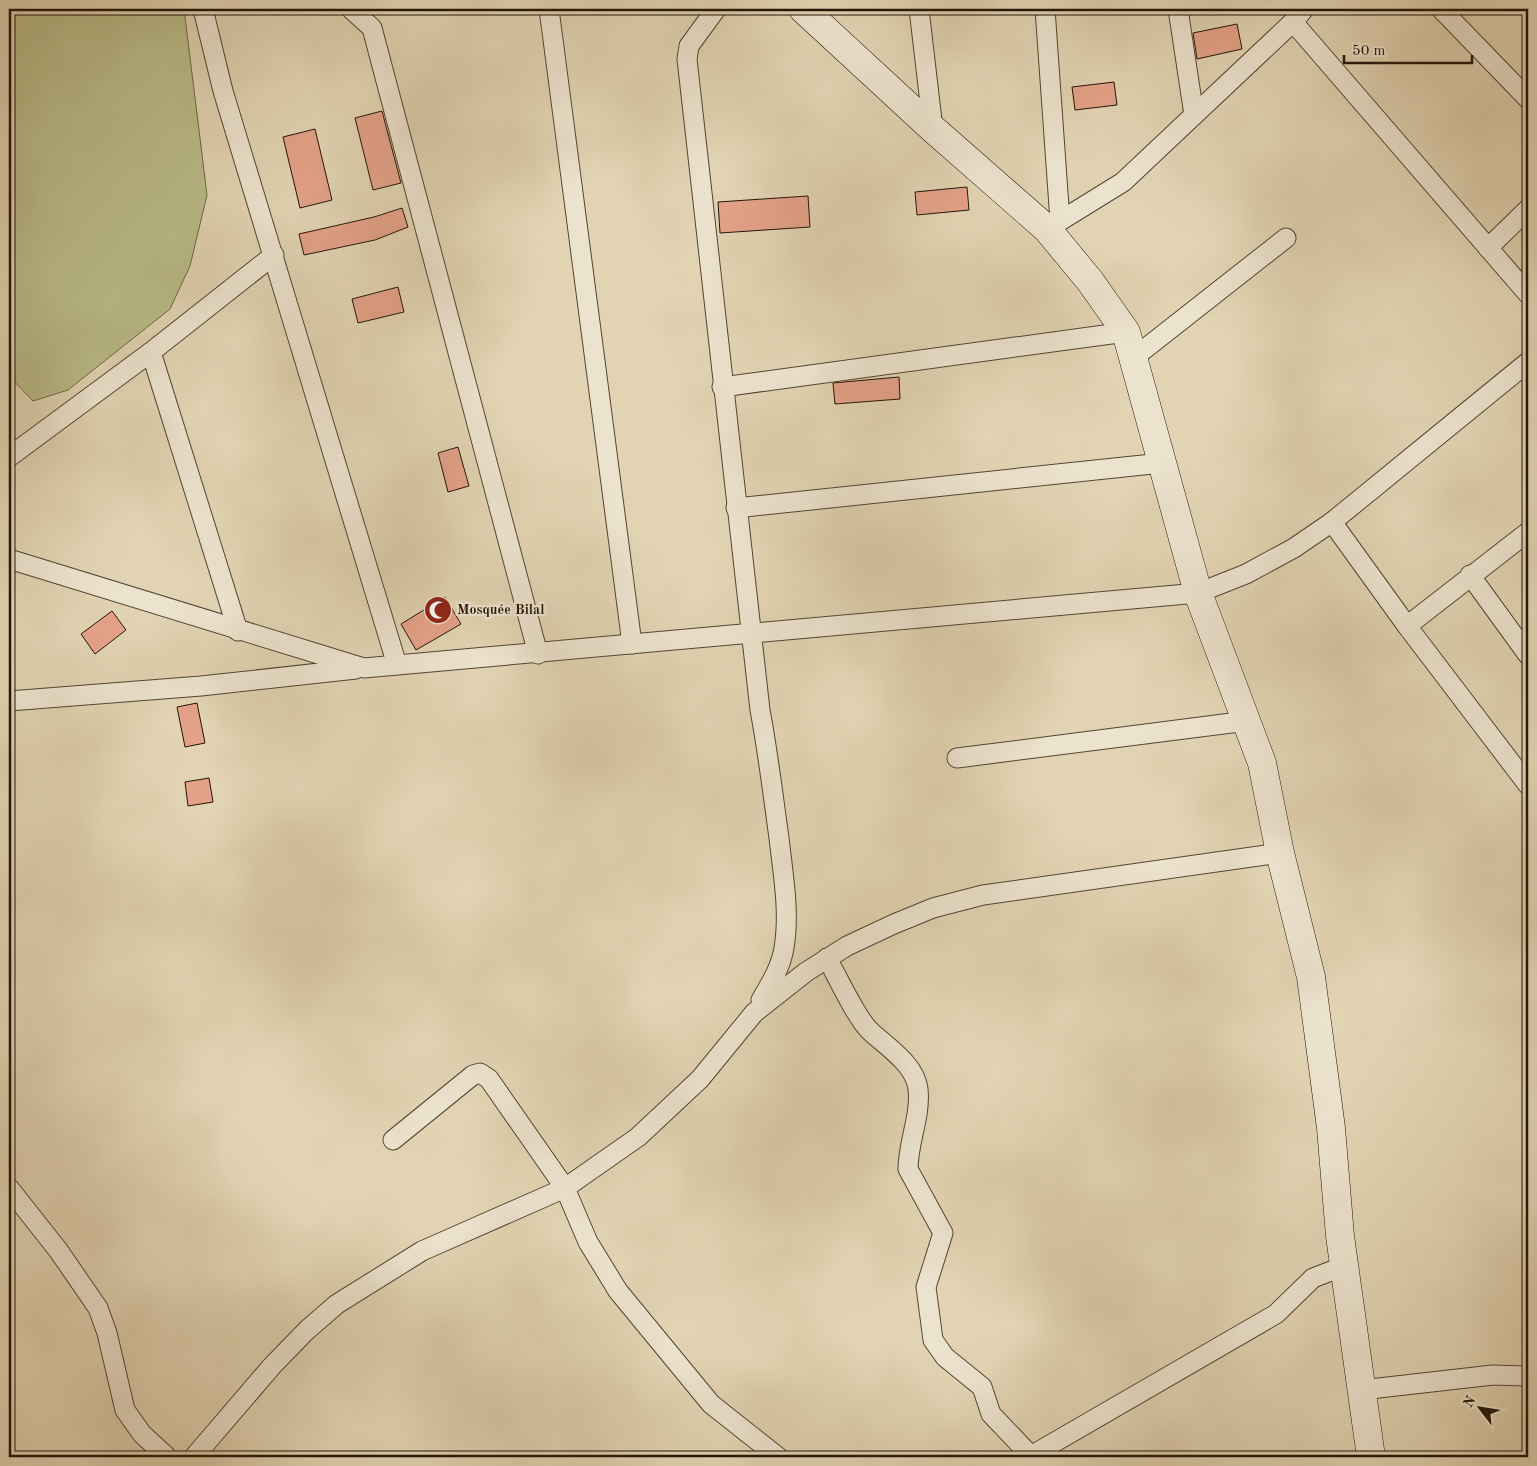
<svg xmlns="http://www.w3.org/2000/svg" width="1537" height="1466" font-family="'Old Standard TT',serif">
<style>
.green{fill:#b9bb88;stroke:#6e6848}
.building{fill:#e4a289;stroke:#221509}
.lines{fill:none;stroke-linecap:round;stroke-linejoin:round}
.minor-casing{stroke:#524534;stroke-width:21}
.secondary-casing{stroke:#221509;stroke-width:29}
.minor{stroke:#ece3ce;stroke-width:19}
.secondary{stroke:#ece3ce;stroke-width:28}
.labels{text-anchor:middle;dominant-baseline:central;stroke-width:4.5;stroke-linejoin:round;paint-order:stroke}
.poi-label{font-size:14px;font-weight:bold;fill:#221509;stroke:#ece3ce;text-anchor:start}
</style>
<rect width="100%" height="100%" fill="#e2d4b3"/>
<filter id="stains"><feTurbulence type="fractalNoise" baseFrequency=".004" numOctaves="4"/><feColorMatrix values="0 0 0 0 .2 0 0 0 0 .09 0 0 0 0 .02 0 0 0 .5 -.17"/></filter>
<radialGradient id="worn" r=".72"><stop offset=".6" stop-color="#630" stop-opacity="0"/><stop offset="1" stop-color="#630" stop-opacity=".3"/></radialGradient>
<path class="green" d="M9 9H184L207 195 190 266 170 309 68 390 33 401 9 376Z"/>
<g class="building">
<path d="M1237 24 1242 49 1197 59 1193 33Z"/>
<path d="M1114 82 1117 105 1075 110 1072 87Z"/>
<path d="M382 111 401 183 373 190 355 118Z"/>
<path d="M315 129 332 200 300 208 283 137Z"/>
<path d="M967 187 969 210 917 215 915 192Z"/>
<path d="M808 196 810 227 720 233 718 202Z"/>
<path d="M402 208 408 227 375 240 304 255 299 234 374 217Z"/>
<path d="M398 287 404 312 358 323 352 299Z"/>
<path d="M899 377 900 399 835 404 833 383Z"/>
<path d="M458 447 469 486 448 492 438 453Z"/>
<path d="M445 597 461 624 416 650 401 624Z"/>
<path d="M112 611 126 630 95 654 81 634Z"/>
<path d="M197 703 205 743 185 747 177 707Z"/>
<path d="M209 778 213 802 188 806 185 782Z"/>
</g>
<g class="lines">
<g class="minor-casing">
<g id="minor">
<path d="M203 9 223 91 397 665"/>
<path d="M351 9 372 28 538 654"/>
<path d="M549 9 632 644"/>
<path d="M716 9 689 46 687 59 760 710C768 752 773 795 779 838 783 874 790 912 784 948 781 967 771 983 761 1000"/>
<path d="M919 9 933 129"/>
<path d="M1045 9 1060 221"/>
<path d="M1178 9 1194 115"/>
<path d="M1441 9 1528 99"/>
<path d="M1293 22 1528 294"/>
<path d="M1047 229 1123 182 1293 22 1304 9"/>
<path d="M1488 248 1528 209"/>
<path d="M151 352 238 631"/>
<path d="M1132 359 1286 238"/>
<path d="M722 387 1126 332"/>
<path d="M9 457 151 352 274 255"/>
<path d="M736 508 1162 463"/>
<path d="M1332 522 1407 626 1528 785"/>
<path d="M9 559 364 668 1198 593 1246 574 1294 548 1332 522 1528 362"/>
<path d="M1470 575 1528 655"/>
<path d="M1407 626 1528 532"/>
<path d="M9 701 201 686 356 669"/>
<path d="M957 758 1247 721"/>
<path d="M827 958C837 976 857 1019 870 1031 887 1047 915 1064 918 1089 921 1116 908 1142 908 1169L943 1233 926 1287 933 1340 945 1357 982 1387 991 1414 1031 1456"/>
<path d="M393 1140 473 1075 480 1073 489 1079 565 1188 588 1242 618 1291 711 1404 778 1457"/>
<path d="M9 1188 58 1250 98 1308 107 1333 125 1410 142 1434 167 1457"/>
<path d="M1361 1390 1493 1375 1528 1376"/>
<path d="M194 1457 272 1366 307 1330 337 1304 422 1251 565 1188 638 1137 700 1079 754 1013 806 972 847 946 894 924 933 908 983 895 1280 853"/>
<path d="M1029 1457 1276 1314 1313 1278 1344 1266"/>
</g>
</g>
<g class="secondary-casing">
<path id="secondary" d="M803 9 933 129 1047 229 1090 281 1126 332 1198 593 1262 763 1280 853 1311 977 1331 1128 1340 1236 1371 1457"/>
</g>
<use href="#minor" class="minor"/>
<use href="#secondary" class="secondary"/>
</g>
<defs>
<g id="mosque-disc" transform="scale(1.4375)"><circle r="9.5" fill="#8f2418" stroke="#ece3ce"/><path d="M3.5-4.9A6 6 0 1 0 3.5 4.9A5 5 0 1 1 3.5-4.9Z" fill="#fff"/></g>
</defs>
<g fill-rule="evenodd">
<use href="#mosque-disc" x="438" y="610"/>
</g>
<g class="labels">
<g class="poi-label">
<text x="457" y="610">Mosquée Bilal</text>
</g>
</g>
<rect width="1537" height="1466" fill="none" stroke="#e2d4b3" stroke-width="30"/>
<rect x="10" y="10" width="1517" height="1446" fill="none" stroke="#221509" stroke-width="2.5"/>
<rect x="15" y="15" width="1507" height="1436" fill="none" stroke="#221509"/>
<g transform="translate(1480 1408) rotate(301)" stroke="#ece3ce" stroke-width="4" paint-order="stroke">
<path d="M0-4L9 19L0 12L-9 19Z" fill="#221509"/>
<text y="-8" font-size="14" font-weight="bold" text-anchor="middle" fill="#221509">N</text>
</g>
<path d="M1344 55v8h128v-8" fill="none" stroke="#221509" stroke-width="2.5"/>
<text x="1352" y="55" font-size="15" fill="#221509" stroke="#ece3ce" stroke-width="4" paint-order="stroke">50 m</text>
<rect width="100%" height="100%" filter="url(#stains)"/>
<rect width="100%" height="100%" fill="url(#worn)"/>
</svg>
